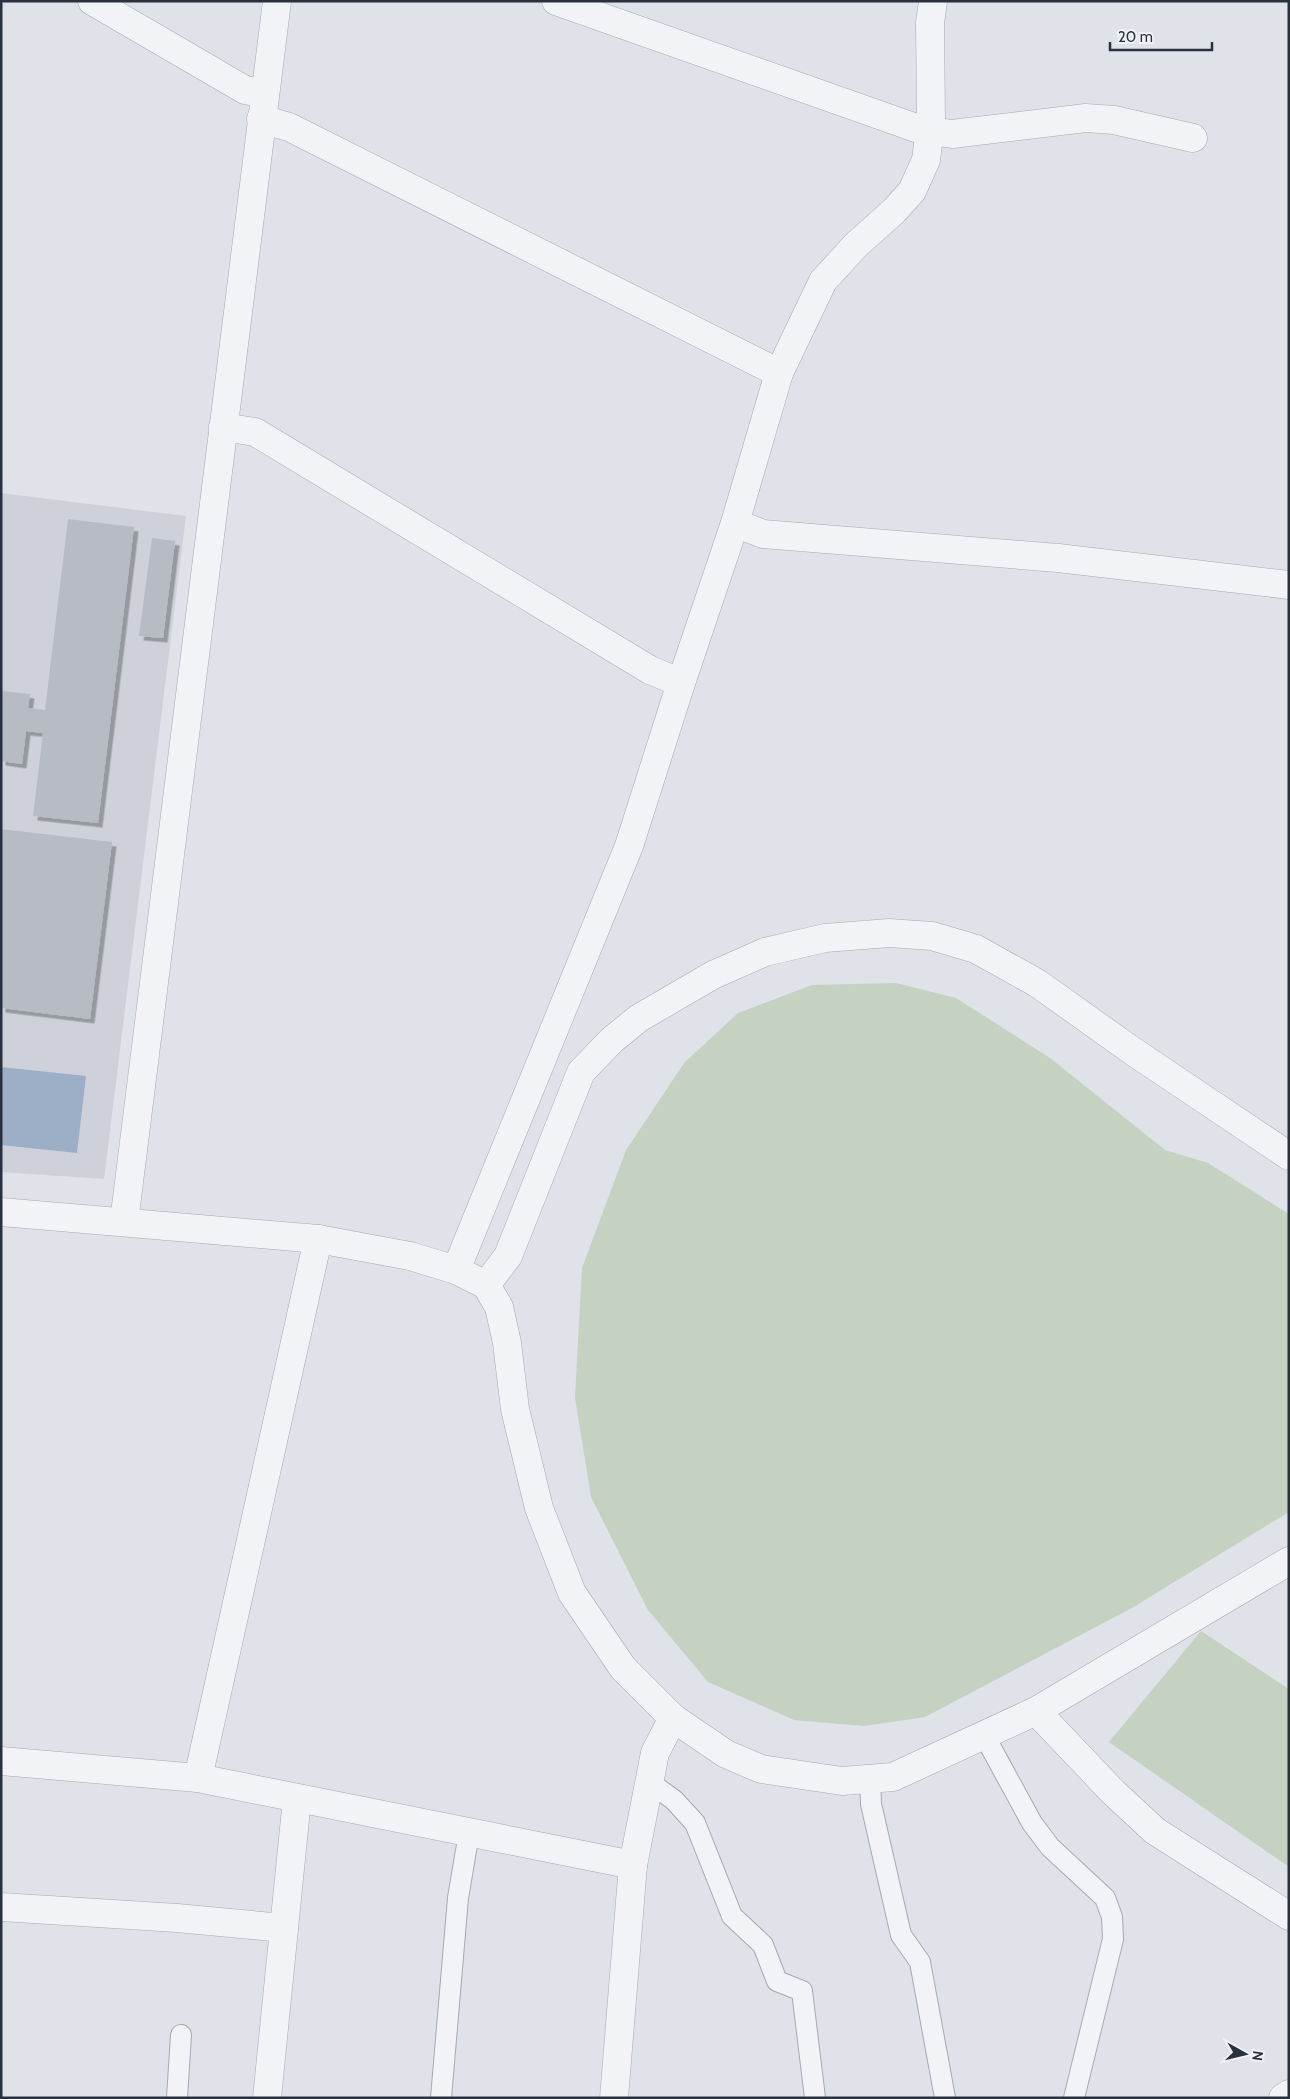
<svg xmlns="http://www.w3.org/2000/svg" width="1290" height="2099" font-family="Cabin,sans-serif">
<style>
.built{fill:#ced1da}
.green{fill:#c5d1c1}
.water{fill:#9cafc6}
.building{fill:#b7bbc4;filter:url(#shadow)}
.lines{fill:none;stroke-linecap:round;stroke-linejoin:round}
.service-casing{stroke:#a5a9b2;stroke-width:22}
.minor-casing{stroke:#a5a9b2;stroke-width:29}
.tertiary-casing{stroke:#a5a9b2;stroke-width:29}
.service{stroke:#f2f3f6;stroke-width:20}
.minor{stroke:#f2f3f6;stroke-width:28}
.tertiary{stroke:#f2f3f6;stroke-width:28}
</style>
<defs>
<filter id="shadow"><feDropShadow dx="4.5" dy="4.5" stdDeviation="0" flood-color="#0004"/></filter>
</defs>
<rect width="100%" height="100%" fill="#dfe2e8"/>
<path class="built" d="M1 493 186 516 104 1179 1 1172Z"/>
<g class="green">
<path d="M896 983 956 998 1050 1058 1165 1150 1208 1163 1289 1214V1512L1130 1609 925 1717 864 1726 794 1720 708 1682 648 1610 591 1497 575 1398 582 1268 626 1150 684 1063 738 1013 812 985Z"/>
<path d="M1201 1631 1289 1689V1867L1109 1742Z"/>
</g>
<path class="water" d="M1 1067 86 1076 77 1153 1 1145Z"/>
<g class="building">
<path d="M68 519 134 527 98 823 33 816 43 733 26 731 22 764 1 761V691L30 694 28 708 45 710Z"/>
<path d="M152 538 175 541 163 638 139 636Z"/>
<path d="M1 829 112 842 90 1019 1 1008Z"/>
</g>
<g class="lines">
<g class="service-casing">
<g id="service">
<path d="M984 1735 1032 1823 1050 1847 1105 1898 1112 1917 1113 1939 1074 2098"/>
<path d="M870 1778 871 1804 901 1935 920 1962 945 2098"/>
<path d="M649 1782 674 1800 695 1823 732 1916 763 1945 777 1981 802 1991 815 2098"/>
<path d="M177 2098 181 2035"/>
<path d="M441 2098 458 1898 469 1833"/>
</g>
</g>
<g class="minor-casing">
<g id="minor">
<path d="M92 1 245 90 265 94"/>
<path d="M556 1 919 129 952 134 1086 118 1114 120 1193 138"/>
<path d="M933 1 930 23 931 120 926 160 912 191 894 211 856 245 823 281 779 373 735 523 681 683 629 846 456 1270 486 1285 499 1307 507 1343 515 1409 539 1508 572 1593 623 1668 673 1718 726 1754 761 1769 842 1781 893 1777 1036 1711 1289 1561"/>
<path d="M261 119 289 127 779 373"/>
<path d="M223 427 255 432 650 670 681 683"/>
<path d="M735 523 763 534 1058 558 1289 585"/>
<path d="M124 1222 277 1"/>
<path d="M486 1285 508 1256 581 1072 612 1040 639 1018 713 975 765 952 825 938 889 933 932 936 976 949 1037 983 1134 1052 1289 1156"/>
<path d="M1036 1711 1113 1792 1155 1831 1289 1916"/>
<path d="M1 1761 198 1778 633 1865 655 1753 673 1718"/>
<path d="M198 1778 318 1239"/>
<path d="M1 1907 177 1918 284 1928"/>
<path d="M267 2098 297 1799"/>
<path d="M614 2098 633 1865"/>
<path d="M1283 2098 1289 2094"/>
</g>
</g>
<g class="tertiary-casing">
<path id="tertiary" d="M1 1212 318 1239 410 1256 456 1270"/>
</g>
<use href="#service" class="service"/>
<use href="#minor" class="minor"/>
<use href="#tertiary" class="tertiary"/>
</g>
<rect width="1290" height="2099" fill="none" stroke="#29303e" stroke-width="5"/>
<g transform="translate(1245 2054) rotate(98)" stroke="#eff1f5" stroke-width="4" paint-order="stroke">
<path d="M0-4L9 19L0 12L-9 19Z" fill="#29303e"/>
<text y="-8" font-size="14" font-weight="bold" text-anchor="middle" fill="#29303e">N</text>
</g>
<path d="M1110 42v8h102v-8" fill="none" stroke="#29303e" stroke-width="2.5"/>
<text x="1118" y="42" font-size="15" fill="#29303e" stroke="#eff1f5" stroke-width="4" paint-order="stroke">20 m</text>
</svg>
